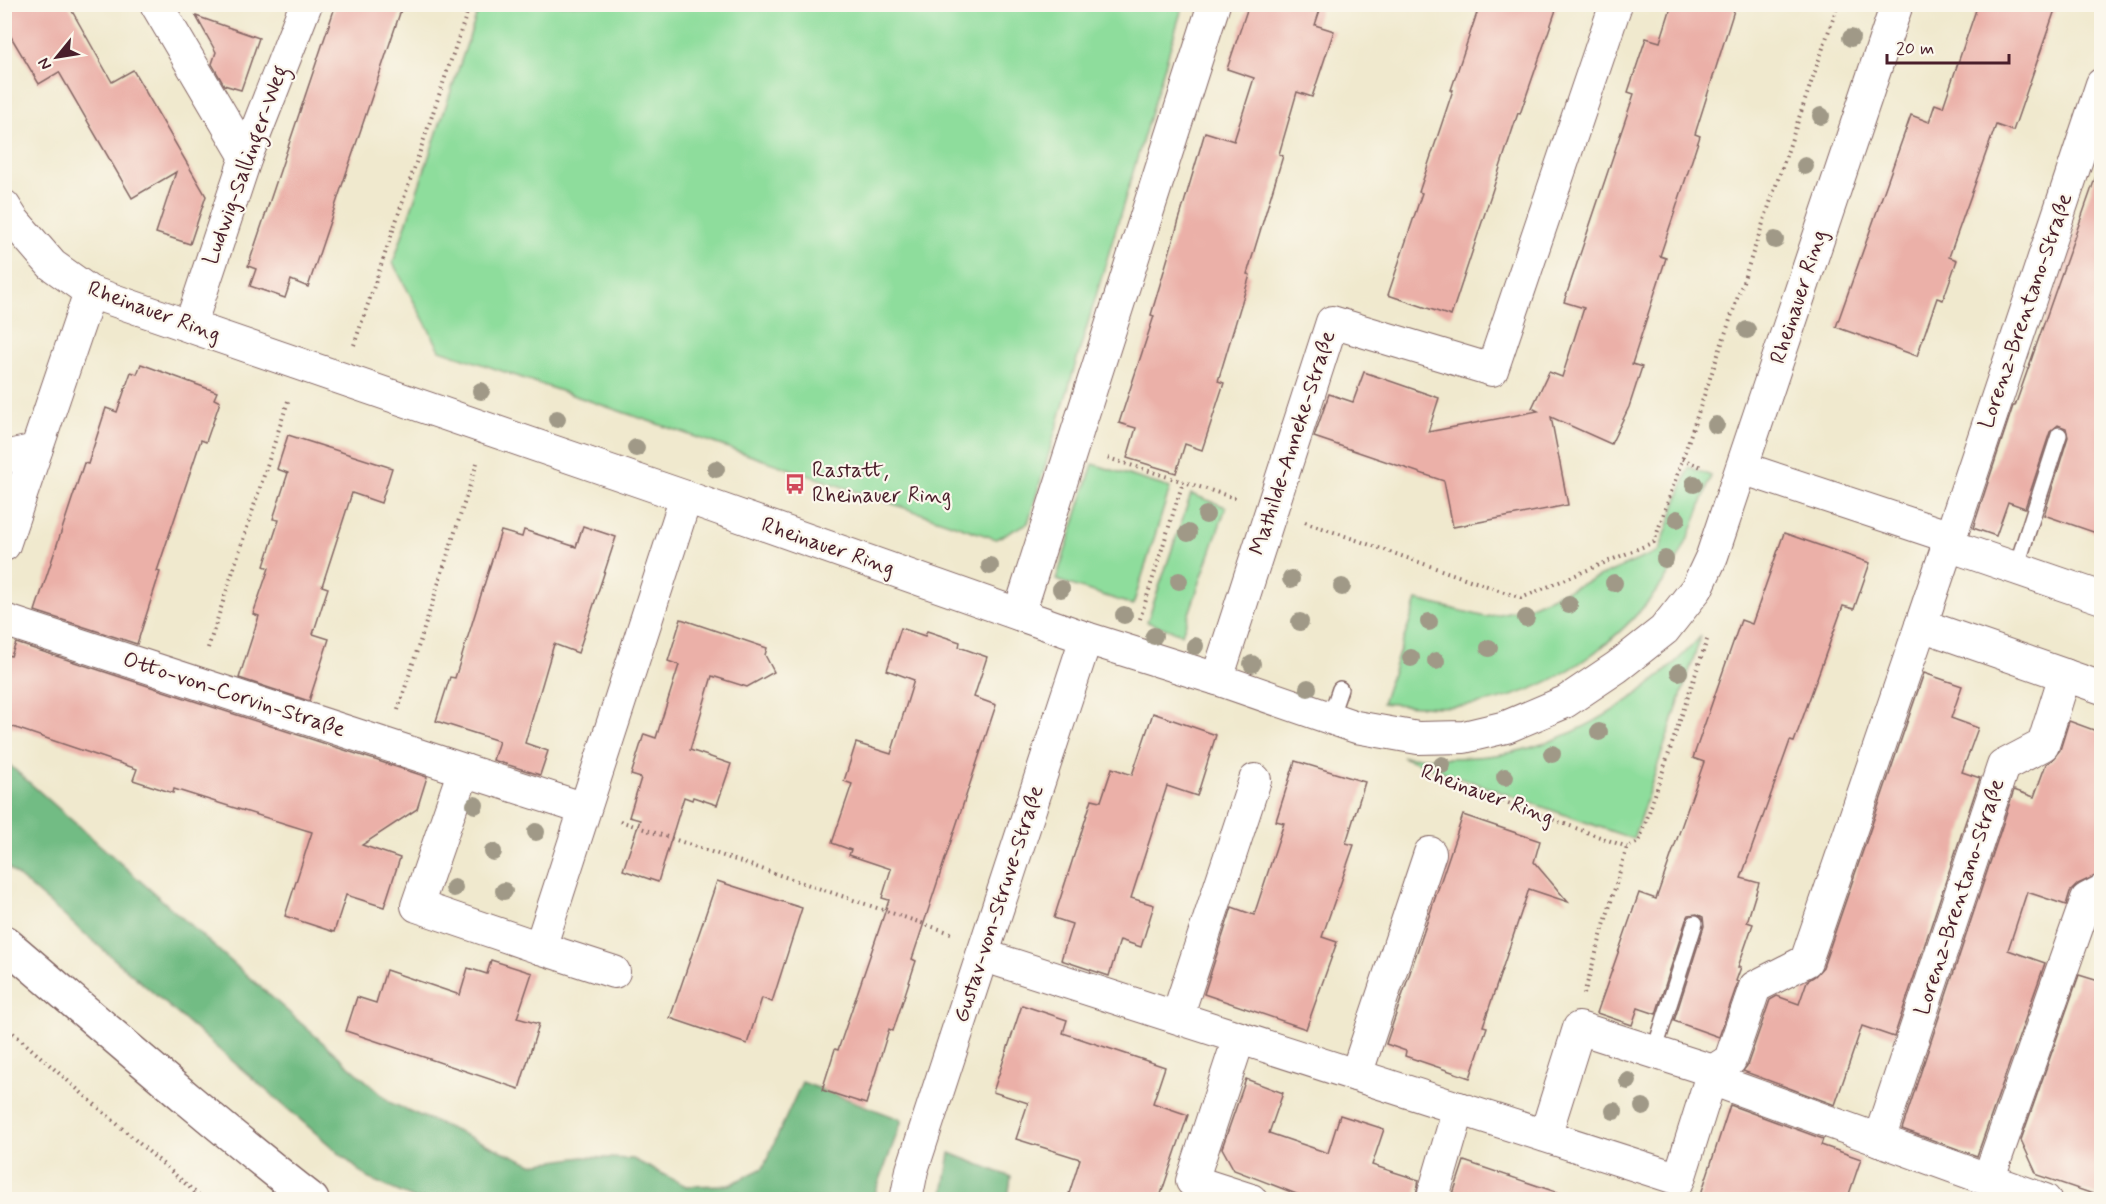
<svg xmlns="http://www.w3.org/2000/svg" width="2106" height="1204" font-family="Mynerve,sans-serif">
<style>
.green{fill:#8edd9c;stroke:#6c7e64;stroke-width:1.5}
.forest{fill:#72bc84;stroke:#5e6e58;stroke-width:1.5}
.building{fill:#ebb0a8}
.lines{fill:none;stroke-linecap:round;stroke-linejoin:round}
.service-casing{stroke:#846664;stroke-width:18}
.minor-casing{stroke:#846664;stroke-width:34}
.secondary-casing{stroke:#846664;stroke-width:36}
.path{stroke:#846664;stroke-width:4;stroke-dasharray:1.5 4.5;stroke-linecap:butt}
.service{stroke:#fff;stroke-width:15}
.minor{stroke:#fff;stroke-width:32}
.secondary{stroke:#fff;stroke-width:33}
.tree{fill:#a09987}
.labels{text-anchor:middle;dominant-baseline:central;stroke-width:4.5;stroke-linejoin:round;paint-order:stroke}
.street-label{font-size:22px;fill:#4a1f2b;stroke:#fbf7ec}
.poi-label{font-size:22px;fill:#4a1f2b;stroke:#fbf7ec;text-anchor:start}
</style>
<rect width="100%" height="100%" fill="#fbf7ec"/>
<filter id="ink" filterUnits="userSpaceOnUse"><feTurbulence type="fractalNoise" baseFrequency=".0167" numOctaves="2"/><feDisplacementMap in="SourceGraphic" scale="12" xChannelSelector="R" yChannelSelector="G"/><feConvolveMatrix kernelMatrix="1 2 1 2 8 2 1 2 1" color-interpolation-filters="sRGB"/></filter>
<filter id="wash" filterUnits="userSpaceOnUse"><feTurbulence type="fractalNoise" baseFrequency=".008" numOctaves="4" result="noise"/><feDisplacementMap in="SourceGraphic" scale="24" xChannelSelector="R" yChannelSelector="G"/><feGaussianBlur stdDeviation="1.35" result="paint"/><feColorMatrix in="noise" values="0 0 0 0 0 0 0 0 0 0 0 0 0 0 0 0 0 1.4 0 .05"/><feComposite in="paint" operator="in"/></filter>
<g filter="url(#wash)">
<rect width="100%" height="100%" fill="#f0e9ce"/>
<g class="green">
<path d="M480 5H1183L1028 523 996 539 440 350 393 263Z"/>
<path d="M1093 464 1170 488 1133 605 1056 580Z"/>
<path d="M1689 467 1711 476C1700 508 1690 540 1672 569 1629 636 1558 691 1478 704 1446 709 1414 706 1382 703L1417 600 1486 617 1526 608 1659 551Z"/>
<path d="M1191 494 1226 507 1182 634 1147 622Z"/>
<path d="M1701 636 1633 839 1402 757C1442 758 1483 760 1522 750 1592 732 1653 689 1701 636Z"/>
</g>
<g class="forest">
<path d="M5 761 391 1103 532 1164 583 1157 633 1159 686 1186 729 1185 763 1168 802 1082 902 1120 873 1199H415L368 1178 5 865Z"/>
<path d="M950 1153 1011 1177 1008 1199H942Z"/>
</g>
<g id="blocks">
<g class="building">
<path d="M4 4H68L112 82 133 70 206 196 190 244 156 233 176 172 132 198 59 72 39 84 4 25Z"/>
<path d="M336 4H403L308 287 291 280 285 298 250 286 256 269 248 266Z"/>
<path d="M1249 4H1322L1315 25 1334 31 1312 97 1297 92 1279 154 1283 156 1247 274 1250 275 1218 381 1224 383 1202 450 1185 444 1176 473 1127 458 1136 428 1119 423 1154 316 1151 315 1205 132 1234 141 1254 78 1227 69Z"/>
<path d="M1480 4H1558L1520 114 1518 113 1451 316 1388 295 1422 193 1419 192 1453 90H1451Z"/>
<path d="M1672 4H1736L1695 134 1700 136 1660 256 1666 258 1632 364 1642 367 1629 407 1611 444 1551 417 1568 505 1453 527 1444 481 1314 437 1329 394 1353 402 1364 372 1439 398 1428 432 1538 411 1532 408 1549 372 1562 377 1584 308 1564 302 1634 94 1628 92 1646 38 1660 42Z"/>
<path d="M1978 4H2057L2013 131 1996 125 1949 257 1957 260 1943 300 1937 298 1917 356 1836 327 1911 115 1929 122 1935 104 1943 107Z"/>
<path d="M196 16 259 38 241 90 224 85 212 64 216 52Z"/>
<path d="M2097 173 2102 174V535L2044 515 2068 437 2066 428 2058 425 2050 432 2025 508 2008 502 1996 536 1973 528 2013 406H2015Z"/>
<path d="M141 364 217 392 214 399 220 402 206 442 201 440 157 571 160 572 137 644 35 611 84 463 88 464 106 408 117 412 131 372 137 374Z"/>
<path d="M288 435 392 468 381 503 352 493 322 586 328 588 313 634 329 639 309 701 239 678 259 616 253 614 269 568 264 566 279 520 273 519 288 473 277 469Z"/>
<path d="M583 526 616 537 578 653 554 644 525 743 548 751 540 775 493 760 499 741 436 721 450 677 455 678 501 531 522 537 524 530 576 547Z"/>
<path d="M1784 533 1870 563 1854 609 1843 606 1794 742 1790 741 1741 878 1759 883 1747 922 1753 924 1738 967H1741L1736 981 1738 982 1719 1037 1674 1021 1704 926 1703 917 1697 914 1689 915 1686 920 1656 1014 1638 1008 1632 1025 1597 1013 1639 893 1656 899 1704 762 1693 758 1721 677 1741 620 1752 624Z"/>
<path d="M681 619 767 648 765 655 774 672 747 687 712 676 690 750 731 764 717 805 693 797 692 800 684 797 658 882 623 870 640 820 629 817 641 778 631 775 644 734 656 738 679 665 668 661Z"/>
<path d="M901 628 925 636 927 631 960 642 959 647 987 657 974 697 996 705 912 959 916 961 893 1031 889 1029 866 1104 822 1090 835 1049 838 1050 889 900 882 898 891 869 849 855 851 850 832 843 852 784 844 781 856 743 891 754 914 680 887 670Z"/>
<path d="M16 643 427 777 417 809 362 845 400 858 384 907 346 895 334 932 285 916 312 832 174 789 173 793 133 780 137 769 4 724V654L11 656Z"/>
<path d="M1924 673 1962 686 1951 718 1978 728 1962 772 1980 778 1894 1037 1862 1026 1835 1105 1743 1071 1747 1066 1770 1000 1777 996 1799 1004 1807 981 1815 976 1823 967Z"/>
<path d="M1153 713 1216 735 1197 796 1167 786 1131 898 1154 905 1141 947 1120 940 1109 976 1061 960 1072 924 1054 918 1092 799 1101 801 1112 768 1132 775Z"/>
<path d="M2069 721 2102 733V873L2078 884 2070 892 2066 905 2027 892 2008 950 2045 963 1977 1156 1902 1129 2014 790 2034 797 2046 764 2052 760 2060 750Z"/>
<path d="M1295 761 1365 782 1346 843 1354 845 1322 937 1337 942 1306 1029 1204 994 1232 907 1254 915 1284 823 1276 821Z"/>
<path d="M1463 815 1540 841 1534 862 1568 902 1529 889 1483 1026 1487 1027 1470 1078 1405 1056 1406 1051 1386 1044Z"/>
<path d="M717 881 802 908 772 1002 762 998 747 1044 670 1018Z"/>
<path d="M491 960 532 973 517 1018 539 1024 519 1089 346 1031 357 997 376 1003 386 970 460 995 468 968 487 974Z"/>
<path d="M2079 975 2102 982V1197L2037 1175 2021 1140Z"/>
<path d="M1022 1005 1067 1020 1063 1033 1165 1067 1153 1103 1188 1115 1159 1200H1067L1080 1159 1016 1139 1028 1103 993 1092Z"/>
<path d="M1246 1079 1283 1093 1269 1133 1328 1153 1340 1115 1384 1129 1372 1165 1419 1180 1415 1200H1312L1234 1170 1222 1148Z"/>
<path d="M1730 1105 1823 1139 1821 1145 1861 1159 1847 1200H1699Z"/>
<path d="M1464 1161 1562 1194 1561 1200H1451Z"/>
</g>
</g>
</g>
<g filter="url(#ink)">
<use href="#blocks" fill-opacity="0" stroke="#846664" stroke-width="1.5"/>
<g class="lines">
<g class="service-casing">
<g id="service">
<path d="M2016 568 2059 435"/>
<path d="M1330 718 1340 689"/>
<path d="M1654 1052 1695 923"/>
</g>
</g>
<g class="minor-casing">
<g id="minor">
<path d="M156 4 246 157"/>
<path d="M4 206 13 220 52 265 90 292 686 497 1086 638 1217 679 1356 727 1418 738 1464 737 1506 727 1565 702 1617 667 1664 630 1697 588 1712 556 1897 4"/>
<path d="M190 326 246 157 306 4"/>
<path d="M4 457 36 450"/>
<path d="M1742 468 1950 537"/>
<path d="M4 545 90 292"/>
<path d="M1948 545 2102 84"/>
<path d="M2102 598 1948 545 1921 625 2102 688"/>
<path d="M1019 614 1214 4"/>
<path d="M4 620 464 770"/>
<path d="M1217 679 1332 322 1492 370 1616 4"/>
<path d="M585 809 464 770 417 906 540 948 686 497"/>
<path d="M540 948 614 972"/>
<path d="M982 955 1679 1179 1713 1071 1579 1028 1545 1136"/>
<path d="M1177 1017 1255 780"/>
<path d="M1239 1038 1192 1181 1251 1200"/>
<path d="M1713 1071 1730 1060 1755 987 1806 961 1921 625"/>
<path d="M1356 1075 1430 853"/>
<path d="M1711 1079 2045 1200"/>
<path d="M1879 1140 2003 766 2043 745 2065 675"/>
<path d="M1988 1180 2087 899 2102 891"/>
<path d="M906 1200 912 1170 1086 638"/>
<path d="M1432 1200 1459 1108"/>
</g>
</g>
<g class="secondary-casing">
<path id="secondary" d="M4 942C106 1029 207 1118 312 1200"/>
</g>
<g class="path">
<path d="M354 345 470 4"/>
<path d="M1108 458 1238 499"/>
<path d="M1682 459 1704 468"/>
<path d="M1305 522 1521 598 1654 542 1838 4"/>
<path d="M1140 619 1183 482"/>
<path d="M208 648 289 398"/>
<path d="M398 710 477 463"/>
<path d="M1435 776 1627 847"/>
<path d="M620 821 951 933"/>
<path d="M1584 994 1627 847 1639 842 1708 637"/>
<path d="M4 1025 204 1200"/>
</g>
<use href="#service" class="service"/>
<use href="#minor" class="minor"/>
<use href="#secondary" class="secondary"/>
</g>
<g class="tree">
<circle cx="1851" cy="38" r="9"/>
<circle cx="1821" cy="116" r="9"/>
<circle cx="1805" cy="166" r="9"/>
<circle cx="1775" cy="240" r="9"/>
<circle cx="1747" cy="330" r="9"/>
<circle cx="481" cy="391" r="9"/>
<circle cx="557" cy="419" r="9"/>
<circle cx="1716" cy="425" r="9"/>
<circle cx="636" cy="448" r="9"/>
<circle cx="716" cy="469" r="9"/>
<circle cx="1694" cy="484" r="9"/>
<circle cx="1206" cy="515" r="9"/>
<circle cx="1677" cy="519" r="9"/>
<circle cx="1188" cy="533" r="9"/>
<circle cx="1665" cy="559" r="9"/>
<circle cx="990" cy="566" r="9"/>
<circle cx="1291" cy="579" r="9"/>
<circle cx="1179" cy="581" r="9"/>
<circle cx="1614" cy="583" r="9"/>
<circle cx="1342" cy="587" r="9"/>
<circle cx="1061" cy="589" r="9"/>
<circle cx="1569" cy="605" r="9"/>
<circle cx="1124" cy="615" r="9"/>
<circle cx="1526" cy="618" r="9"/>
<circle cx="1300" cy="622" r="9"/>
<circle cx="1429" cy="622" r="9"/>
<circle cx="1154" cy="636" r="9"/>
<circle cx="1195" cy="646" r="9"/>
<circle cx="1489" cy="648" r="9"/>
<circle cx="1411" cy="658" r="9"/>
<circle cx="1436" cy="661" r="9"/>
<circle cx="1252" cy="664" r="9"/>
<circle cx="1679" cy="672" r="9"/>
<circle cx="1308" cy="688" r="9"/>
<circle cx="1599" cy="732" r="9"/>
<circle cx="1552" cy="754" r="9"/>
<circle cx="1442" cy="765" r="9"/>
<circle cx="1505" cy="777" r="9"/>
<circle cx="475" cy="805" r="9"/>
<circle cx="536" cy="832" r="9"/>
<circle cx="493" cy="852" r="9"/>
<circle cx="454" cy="888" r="9"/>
<circle cx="504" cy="891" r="9"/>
<circle cx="1628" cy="1081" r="9"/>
<circle cx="1643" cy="1107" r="9"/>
<circle cx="1614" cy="1111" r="9"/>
</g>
</g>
<defs>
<g id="bus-bare" transform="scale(1.62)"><path d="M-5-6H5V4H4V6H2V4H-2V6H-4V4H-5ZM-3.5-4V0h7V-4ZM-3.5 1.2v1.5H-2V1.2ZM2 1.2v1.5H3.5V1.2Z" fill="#d1495b" stroke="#fbf7ec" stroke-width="2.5" paint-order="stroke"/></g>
</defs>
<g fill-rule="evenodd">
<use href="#bus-bare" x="795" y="484"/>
</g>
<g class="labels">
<g class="street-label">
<text transform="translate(246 165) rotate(-70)">Ludwig-Sallinger-Weg</text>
<text transform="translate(1799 297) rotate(-72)">Rheinauer Ring</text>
<text transform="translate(2026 311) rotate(-71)">Lorenz-Brentano-Straße</text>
<text transform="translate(154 312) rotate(20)">Rheinauer Ring</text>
<text transform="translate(1293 443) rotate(-72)">Mathilde-Anneke-Straße</text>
<text transform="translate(828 547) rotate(19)">Rheinauer Ring</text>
<text transform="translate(234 695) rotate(18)">Otto-von-Corvin-Straße</text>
<text transform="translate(1487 795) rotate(20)">Rheinauer Ring</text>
<text transform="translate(1960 897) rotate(-72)">Lorenz-Brentano-Straße</text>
<text transform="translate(999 904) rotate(-72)">Gustav-von-Struve-Straße</text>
</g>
<g class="poi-label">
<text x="812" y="471">Rastatt,<tspan x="812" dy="25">Rheinauer Ring</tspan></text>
</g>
</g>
<rect width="2106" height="1204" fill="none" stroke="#fbf7ec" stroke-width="24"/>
<g transform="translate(57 57) rotate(240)" stroke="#fbf7ec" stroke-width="4.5" paint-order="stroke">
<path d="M0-4.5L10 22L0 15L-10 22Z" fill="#4a1f2b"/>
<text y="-9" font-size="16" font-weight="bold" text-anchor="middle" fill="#4a1f2b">N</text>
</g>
<path d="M1887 54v9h122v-9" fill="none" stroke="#4a1f2b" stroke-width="3"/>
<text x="1896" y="54" font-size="18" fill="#4a1f2b" stroke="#fbf7ec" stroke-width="4.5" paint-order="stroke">20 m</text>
</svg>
